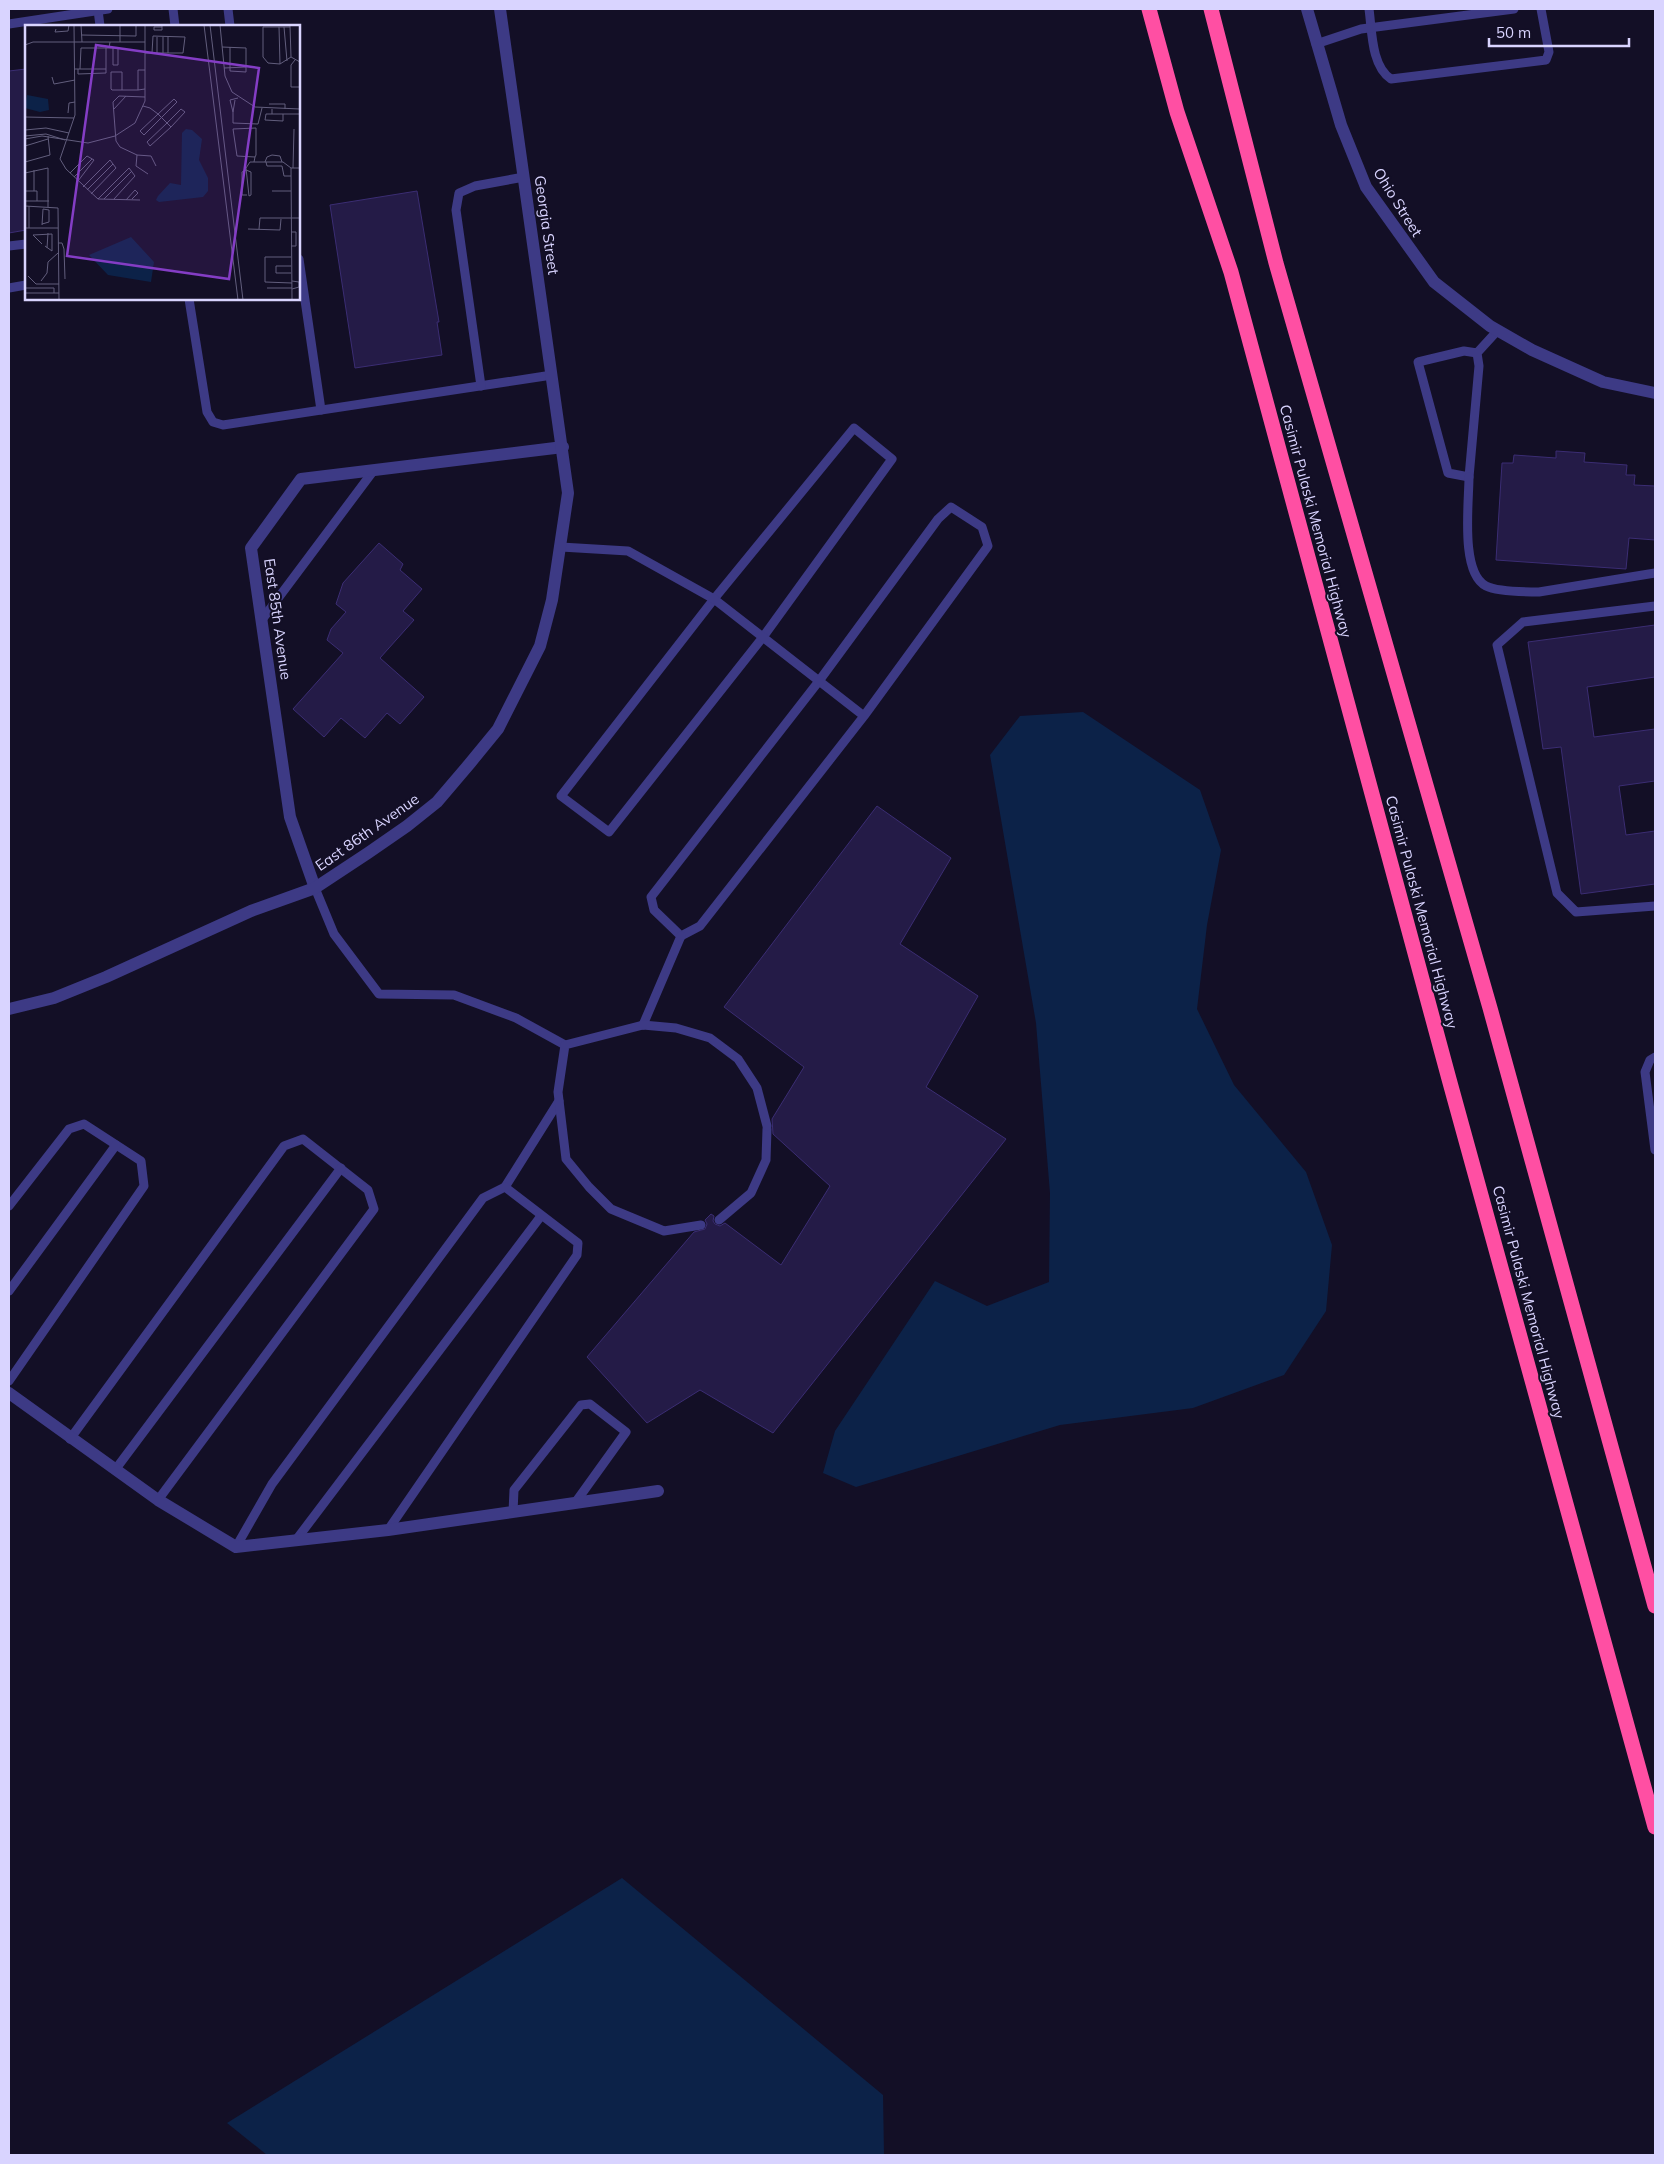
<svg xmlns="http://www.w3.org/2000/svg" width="1664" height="2164" font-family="Mulish,sans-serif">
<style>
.water{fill:#0c2248}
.building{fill:#241b47;stroke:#3b2d73}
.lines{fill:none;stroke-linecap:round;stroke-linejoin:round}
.service{stroke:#3d3a85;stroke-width:9}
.minor{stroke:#3d3a85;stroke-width:12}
.motorway{stroke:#ff4fa3;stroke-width:15}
.labels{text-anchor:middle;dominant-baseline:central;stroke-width:4;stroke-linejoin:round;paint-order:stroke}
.street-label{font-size:15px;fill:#d9d4ff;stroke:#130f26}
.inset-road{fill:none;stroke:#625e7d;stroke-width:1}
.view{fill:#843dc5;fill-opacity:0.15;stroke:#843dc5;stroke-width:2.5}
.inset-edge{fill:none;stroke:#d9d4ff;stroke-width:2.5}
</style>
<rect width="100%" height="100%" fill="#130f26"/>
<g class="water">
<path d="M1083 712 1200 790 1221 850 1207 925 1197 1009 1234 1085 1306 1172 1332 1245 1326 1311 1284 1375 1193 1408 1060 1425 856 1487 823 1473 835 1431 935 1281 987 1306 1049 1282 1050 1193 1036 1023 990 755 1020 716Z"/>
<path d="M622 1878 883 2095 884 2155H267L227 2123Z"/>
</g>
<g class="building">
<path d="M26 69V230L9 233V71Z"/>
<path d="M417 191 439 322H437L442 355 355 368 330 205Z"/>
<path d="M1556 451 1585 453 1584 462 1627 465 1626 475H1635L1634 485 1655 486V540L1629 538 1626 569 1496 560 1502 463H1513L1514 455 1556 458Z"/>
<path d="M379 543 403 564 400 570 422 589 403 611 414 620 380 658 424 697 400 724 387 713 365 738 341 718 324 737 293 709 343 653 327 640 331 629 346 612 336 604 343 583Z"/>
<path d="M1655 625V677L1587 687 1594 737 1655 729V781L1619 786 1626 835 1655 831V884L1581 894 1561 747 1543 749 1528 642Z"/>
<path d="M877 806 951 858 900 944 978 996 926 1087 1006 1139 773 1433 700 1390 647 1423 587 1357 694 1232 705 1229 707 1224 705 1220 711 1214 714 1216 713 1221 715 1224 720 1226 725 1223 781 1265 830 1186 773 1134 772 1119 804 1067 724 1007Z"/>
</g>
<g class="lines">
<g class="service">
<path d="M173 9 175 26"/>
<path d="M228 9 230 26"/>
<path d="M1369 9C1372 30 1371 66 1391 79L1546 60 1549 52 1541 9"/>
<path d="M98 10 100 26"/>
<path d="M9 24 108 9"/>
<path d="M1316 44 1361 29 1514 9"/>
<path d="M9 246 26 244"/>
<path d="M299 259 321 410"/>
<path d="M9 288 26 285"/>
<path d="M189 299 207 412 213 422 223 425 552 375"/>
<path d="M1477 353 1479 366 1469 477 1448 473 1418 362 1464 351 1477 353 1498 330"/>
<path d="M481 386 456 210 459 193 475 186 524 177"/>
<path d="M854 428 892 459 763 637 609 832 561 796 714 599Z"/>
<path d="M1469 477C1469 502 1460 573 1486 586 1498 592 1526 592 1539 592L1655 573"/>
<path d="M561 547 628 551 714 599 864 716 988 546 982 527 951 507 938 519 819 681 651 897 654 910 681 936 700 926 864 716"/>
<path d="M1655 606 1523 622 1497 645 1557 893 1576 912 1655 906"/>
<path d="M261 621 374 470"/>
<path d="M315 888 334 934 379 994 454 995 516 1018 565 1045"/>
<path d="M643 1025 681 936"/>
<path d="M1655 1057 1650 1060 1645 1072 1655 1150"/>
<path d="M505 1187 559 1101"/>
<path d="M9 1206 69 1129 84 1124 141 1161 144 1186 9 1381"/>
<path d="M719 1220 751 1193 766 1160 767 1129"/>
<path d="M701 1225 664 1231 611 1209 589 1187 566 1159 558 1092 565 1045 643 1025 676 1028 710 1038 738 1059 757 1088 767 1126"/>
<path d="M9 1291 116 1145"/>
<path d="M70 1439 284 1146 303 1139 368 1190 374 1209 158 1500"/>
<path d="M115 1470 341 1168"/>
<path d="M513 1512 514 1490 581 1405 590 1404 626 1432 575 1503"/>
<path d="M296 1540 541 1216"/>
<path d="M236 1547 272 1484 483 1198 505 1187 578 1243 577 1255 388 1530"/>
</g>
<g class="minor">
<path d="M1307 9 1341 125 1366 187 1434 282 1490 326 1532 350 1603 382 1655 393"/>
<path d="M315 888 290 817 251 548 301 479 563 447"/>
<path d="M9 1009 54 998 106 977 251 911 315 888 368 853 407 826 437 802 471 762 498 729 540 646 552 600 568 493 500 9"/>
<path d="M9 1393 158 1500 236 1547 388 1530 658 1491"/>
</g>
<g class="motorway">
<path d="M1149 9 1177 112 1231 272 1449 1079 1655 1827"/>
<path d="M1211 9 1276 263 1490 1008 1655 1606"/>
</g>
</g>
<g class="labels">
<g class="street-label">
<text transform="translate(1398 202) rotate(58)">Ohio Street</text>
<text transform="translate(547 225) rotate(82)">Georgia Street</text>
<text transform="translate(1316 521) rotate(75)">Casimir Pulaski Memorial Highway</text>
<text transform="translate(278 619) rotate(82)">East 85th Avenue</text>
<text transform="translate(367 832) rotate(-35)">East 86th Avenue</text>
<text transform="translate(1422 912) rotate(75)">Casimir Pulaski Memorial Highway</text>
<text transform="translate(1529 1302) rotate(75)">Casimir Pulaski Memorial Highway</text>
</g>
</g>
<g transform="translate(25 25)">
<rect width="275" height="275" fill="#130f26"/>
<path d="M2 70 23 74 24 85 15 87 0 83ZM161 104 167 105 177 114 174 135 183 153V166L178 172 134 177 131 175 133 171 145 158 156 160 157 108ZM106 212 129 237 126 257 83 250 64 230Z" fill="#0c2248"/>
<path class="inset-road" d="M49 0 50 90 35 134 41 144 73 174 115 175M56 0 57 17M137 0V5H129V2H137M179 0 213 275M185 0 218 275M195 0 200 51 207 67 230 82 275 84M265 1 266 32 275 37M254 2 255 39M259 2 262 36M265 2H238V32L243 38 255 39 266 32M31 4 30 7 43 6 44 0M56 10 111 11V0M132 12V28M138 12V28M95 17V0M0 20 8 17H120M197 22 221 23V42L199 43M205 22V46L221 47V42M84 23H93V40H88V23M120 28H158L160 12 128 11 127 28M143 28V12M270 35 266 40V62H275M50 44H55L56 23H84L85 17M53 44V49L81 48V23M55 44H81M27 52 29 59 50 55M97 65V47H86V64L87 65H113L120 64M113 65V45H120M149 74 152 77 119 110 115 106ZM210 75 208 87 205 75 213 73M244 79H260V84M118 81 125 83 133 89 146 102 160 87 156 84 142 98 122 117 125 121 146 102M89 84 101 71M247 84V89H275M208 87V98L233 99 237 83M43 88 44 78 50 77M247 89H241L240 95 258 96V89M0 92 49 93M0 105 21 103 44 108M0 111 21 109 40 115M0 114 17 111 63 118 90 111 110 98 120 76V0M0 121 23 114M112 130 95 122 91 116 88 77 94 71 120 72M0 137 25 130 23 111M229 137 230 132 231 130V103L208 104 212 131 230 132M240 137 242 132 247 130 255 131 257 137M241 137 242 141H257L259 151H266M266 143 267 275M268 143 269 104M221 145 226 147V170L224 171 221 143 225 137H258L266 143H275M221 145 217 147V170H222M0 148 23 143V182M45 148 62 131 69 135 53 156M123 149 111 141 112 130 126 131 131 141M49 152 67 134M58 162 85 135 91 143 66 169M62 165 88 139M0 166H12V176M9 166V145M247 166H266M73 174 104 143 110 151 89 174M79 174 107 146M101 175 110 165 113 168 107 174M0 176H24M0 181 33 183 34 275M4 181V203M17 199 24 197V185L18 184M17 200 18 184M0 203H33M223 204 255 205 256 194M234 204 235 193H275M266 207H271V221H266M33 218H37L39 224 40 254M17 219 8 210 27 209V226L20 221M22 223 23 208M266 232H240V257L267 258M266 241H251V248H266M3 251 11 259H34M16 256 22 248 23 237 33 228M267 256 274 257V262L267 264M0 263H29V268M242 263H267M0 268H34"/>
<path class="view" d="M71 20 234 43 204 254 42 231Z"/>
<rect width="275" height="275" class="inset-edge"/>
</g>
<rect width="1664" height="2164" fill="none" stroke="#d9d4ff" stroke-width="20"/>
<path d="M1489 38v8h140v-8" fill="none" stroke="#d9d4ff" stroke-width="2.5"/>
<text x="1496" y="38" font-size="15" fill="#d9d4ff" stroke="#130f26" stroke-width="4" paint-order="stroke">50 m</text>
</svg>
